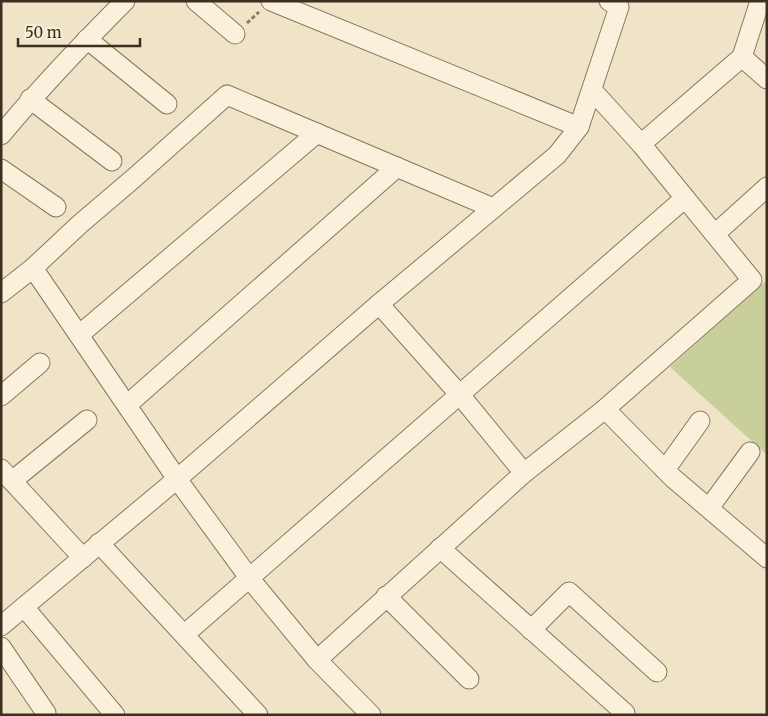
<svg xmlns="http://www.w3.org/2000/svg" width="768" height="716" font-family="Merriweather,serif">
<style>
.green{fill:#c9cf9b}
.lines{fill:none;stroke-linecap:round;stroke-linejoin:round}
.street-casing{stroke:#8d765c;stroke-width:21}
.path{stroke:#8d765c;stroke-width:3;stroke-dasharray:4 2.5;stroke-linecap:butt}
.street{stroke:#faf1dc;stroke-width:19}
</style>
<rect width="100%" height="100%" fill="#f0e4c8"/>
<path class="green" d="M767 280V455L670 367Z"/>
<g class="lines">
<g class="street-casing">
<g id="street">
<path d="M196 1 235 34"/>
<path d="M271 1 579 127"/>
<path d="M87 39 167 104"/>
<path d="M742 57 767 79"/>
<path d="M30 99 112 161"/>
<path d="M1 135C40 88 82 44 125 1"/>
<path d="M641 144 742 57 760 1"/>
<path d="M1 169 56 207"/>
<path d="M715 234 767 187"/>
<path d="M33 268 177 479 250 579 317 660 371 715"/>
<path d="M1 293 33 268 80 224 134 178 227 95 493 208"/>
<path d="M379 304 460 395 524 473"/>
<path d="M79 335 317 133"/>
<path d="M1 396 40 363"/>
<path d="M127 405 397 167"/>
<path d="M605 409 673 478 767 558"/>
<path d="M1 469 83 558"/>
<path d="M665 470 700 421"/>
<path d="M12 481 87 420"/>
<path d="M709 508 750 452"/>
<path d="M99 543 258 715"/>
<path d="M440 548 625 713"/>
<path d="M386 596 469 679"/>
<path d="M24 607 115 715"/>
<path d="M1 626 177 479 379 304 557 155 579 127 619 7 609 1"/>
<path d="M531 630 569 592 657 672"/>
<path d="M185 634 685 198"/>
<path d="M1 647 46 713"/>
<path d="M317 660 524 473 605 409 752 280 641 144 592 90"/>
</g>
</g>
<path class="path" d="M247 23 259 12"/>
<use href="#street" class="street"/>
</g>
<rect width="768" height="716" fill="none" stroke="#3d2e20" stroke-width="5"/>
<path d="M18 38v8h122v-8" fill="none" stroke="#3d2e20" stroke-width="2.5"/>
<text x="25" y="38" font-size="15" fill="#3d2e20" stroke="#f7eed8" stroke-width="4" paint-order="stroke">50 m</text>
</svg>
